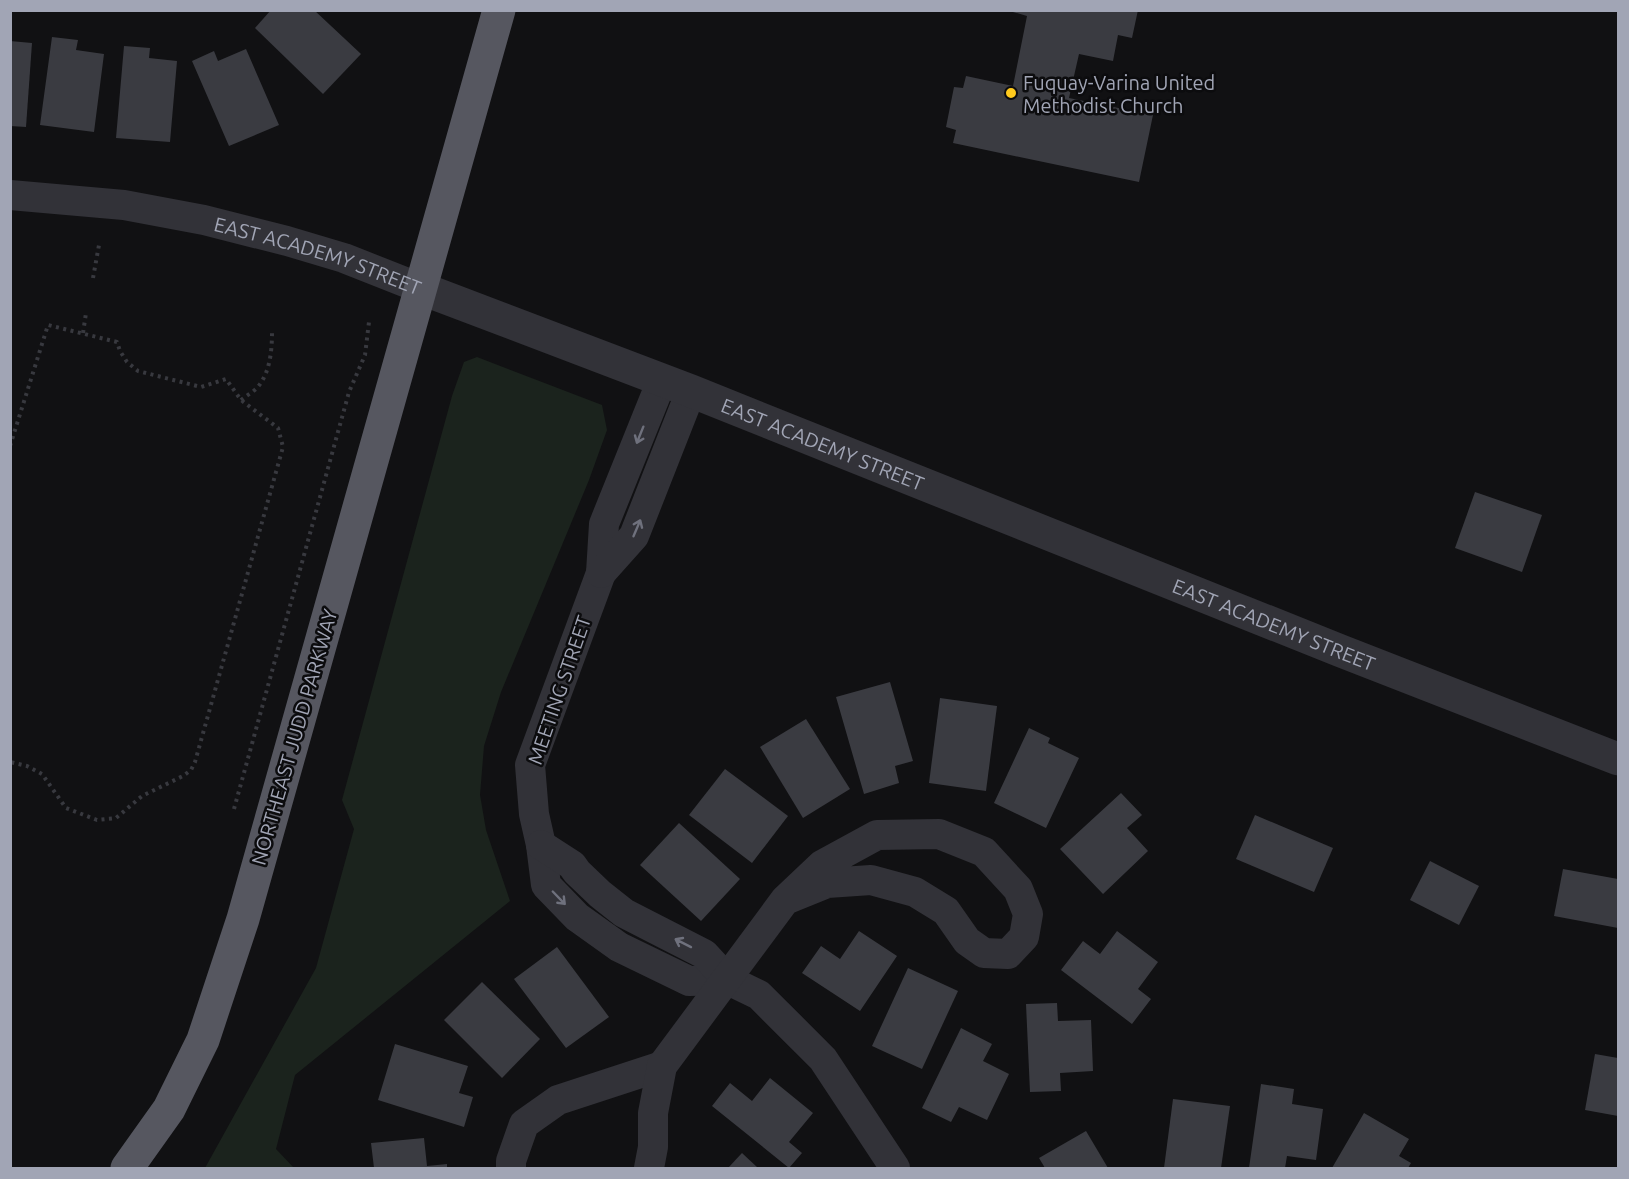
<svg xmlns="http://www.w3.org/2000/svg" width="1629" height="1179" font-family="Ubuntu,sans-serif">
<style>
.green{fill:#1b231d}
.building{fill:#3a3b41}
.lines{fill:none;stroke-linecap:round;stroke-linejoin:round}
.path{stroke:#38393f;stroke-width:4;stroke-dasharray:3 4.5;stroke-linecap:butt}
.minor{stroke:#323238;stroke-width:30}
.tertiary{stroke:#323238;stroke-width:33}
.trunk{stroke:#565760;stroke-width:33}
.oneway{stroke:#6f717d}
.poi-dot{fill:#ffca1d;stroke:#0c0c0e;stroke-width:2}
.labels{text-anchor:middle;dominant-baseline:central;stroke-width:5;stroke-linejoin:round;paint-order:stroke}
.poi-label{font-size:20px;fill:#a1a5b5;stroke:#0c0c0e;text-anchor:start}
.street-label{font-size:20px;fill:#a1a5b5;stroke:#0c0c0e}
</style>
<rect width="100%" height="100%" fill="#111113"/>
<path class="green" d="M477 357 602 405 607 430 589 480 501 692 484 746 480 795 486 830 510 901 295 1075 276 1149 294 1168H205L316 968 354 829 342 800 452 396 464 362Z"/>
<g class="building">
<path d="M271 10H314L361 54 323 94 255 28Z"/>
<path d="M1006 10H1138L1132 38 1118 35 1113 61 1079 54 1069 98 1153 115 1139 182 953 143 956 130 946 127 954 87 963 88 966 76 1013 86 1027 16Z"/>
<path d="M52 37 78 40 76 50 104 54 94 132 40 125Z"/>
<path d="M10 41 32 43 26 127 10 126Z"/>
<path d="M124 46 150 48 149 58 177 61 170 142 116 138Z"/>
<path d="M246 49 279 125 229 146 192 61 214 51 218 61Z"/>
<path d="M1475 492 1542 515 1522 572 1455 548Z"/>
<path d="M890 682 913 761 895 766 899 783 864 794 836 697Z"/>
<path d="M940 698 997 706 986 791 929 783Z"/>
<path d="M806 719 850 789 803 818 760 747Z"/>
<path d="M1029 728 1050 738 1048 743 1079 758 1046 828 994 803Z"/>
<path d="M725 769 788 816 752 863 689 815Z"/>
<path d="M1121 793 1142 815 1127 828 1148 851 1103 894 1060 849Z"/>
<path d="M1255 815 1333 848 1314 892 1236 859Z"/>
<path d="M679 823 740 879 701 921 640 865Z"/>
<path d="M1430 861 1479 886 1459 925 1410 900Z"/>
<path d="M1563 869 1618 879V928L1554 916Z"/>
<path d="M859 931 897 956 860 1011 802 973 821 946 840 959Z"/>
<path d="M1117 931 1158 962 1138 989 1151 999 1132 1024 1061 970 1083 941 1100 954Z"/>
<path d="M557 947 609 1017 566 1048 514 979Z"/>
<path d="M908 968 958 991 922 1069 872 1046Z"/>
<path d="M482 982 540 1039 502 1078 444 1020Z"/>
<path d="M1057 1003 1058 1021 1091 1020 1093 1071 1060 1073 1061 1091 1030 1092 1026 1004Z"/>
<path d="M961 1028 992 1044 983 1061 1009 1074 987 1120 959 1107 951 1122 922 1108Z"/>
<path d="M395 1044 468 1066 459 1093 473 1097 464 1127 378 1100Z"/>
<path d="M1595 1054 1618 1058V1116L1585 1110Z"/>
<path d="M770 1078 813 1113 789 1142 802 1153 789 1168 712 1106 730 1083 752 1101Z"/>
<path d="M1261 1084 1294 1089 1292 1104 1323 1109 1316 1160 1287 1156 1285 1168H1249Z"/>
<path d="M1173 1099 1230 1106 1221 1168H1164Z"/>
<path d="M1364 1113 1409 1139 1399 1156 1411 1163 1408 1168H1332Z"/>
<path d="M1086 1131 1108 1168H1045L1039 1158Z"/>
<path d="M424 1138 427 1166 447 1164V1168H374L371 1143Z"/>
<path d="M742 1153 758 1168H728Z"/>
</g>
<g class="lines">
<g class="path">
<path d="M93 278 99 245"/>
<path d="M83 333 86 313"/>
<path d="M241 400C246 396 253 392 257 388 270 373 272 351 272 332"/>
<path d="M10 446 48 325 117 342 120 351 127 362 138 371 201 387 226 379 241 400 278 428 283 447 195 762 191 770 183 776 142 796 116 818 97 820 66 808 42 774 27 766 10 762"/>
<path d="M234 809 349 392 365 355 369 322"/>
</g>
<g class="minor">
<path id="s1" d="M10 195 124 205 204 220 287 241 344 258 420 288"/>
<path d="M662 380 604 524 601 573 530 765 534 814 541 845 546 885 577 917 619 947 689 981 728 980"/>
<path d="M601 573 634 536 691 391"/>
<path d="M541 845 572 865 577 872 600 894 624 913 704 954 728 980 759 995 823 1059 895 1168"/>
<path d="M511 1168V1161L524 1124 558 1100 662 1066"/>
<path d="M649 1168 653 1147V1113L662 1066 785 900 822 865 877 835 939 834 984 852 1018 889 1028 914 1024 937 1008 954 984 953 967 941 946 911 915 892 871 880 827 883 785 900"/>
</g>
<path class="tertiary" id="s2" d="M420 288 691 391 1341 651 1618 759"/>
<path class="trunk" d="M127 1168 169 1109 203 1040 243 919 499 10"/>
</g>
<defs><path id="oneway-shaft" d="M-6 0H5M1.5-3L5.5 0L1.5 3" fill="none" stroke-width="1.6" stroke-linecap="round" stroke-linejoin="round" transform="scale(1.5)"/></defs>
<g class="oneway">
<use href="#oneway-shaft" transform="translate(640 435) rotate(112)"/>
<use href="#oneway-shaft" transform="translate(637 528) rotate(-67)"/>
<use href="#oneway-shaft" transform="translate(559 898) rotate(46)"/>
<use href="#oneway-shaft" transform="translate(683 943) rotate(-153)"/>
</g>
<circle class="poi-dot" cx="1011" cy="93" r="6"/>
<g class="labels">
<g class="poi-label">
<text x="1023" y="82">Fuquay-Varina United<tspan x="1023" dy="23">Methodist Church</tspan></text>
</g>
<g class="street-label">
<text stroke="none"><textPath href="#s1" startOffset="315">EAST ACADEMY STREET</textPath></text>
<text stroke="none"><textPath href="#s2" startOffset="432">EAST ACADEMY STREET</textPath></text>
<text stroke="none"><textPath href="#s2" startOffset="918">EAST ACADEMY STREET</textPath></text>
<text transform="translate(559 690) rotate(-71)">MEETING STREET</text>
<text transform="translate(294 737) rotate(-74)">NORTHEAST JUDD PARKWAY</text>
</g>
</g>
<rect width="1629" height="1179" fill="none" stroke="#a1a5b5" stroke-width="24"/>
</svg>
